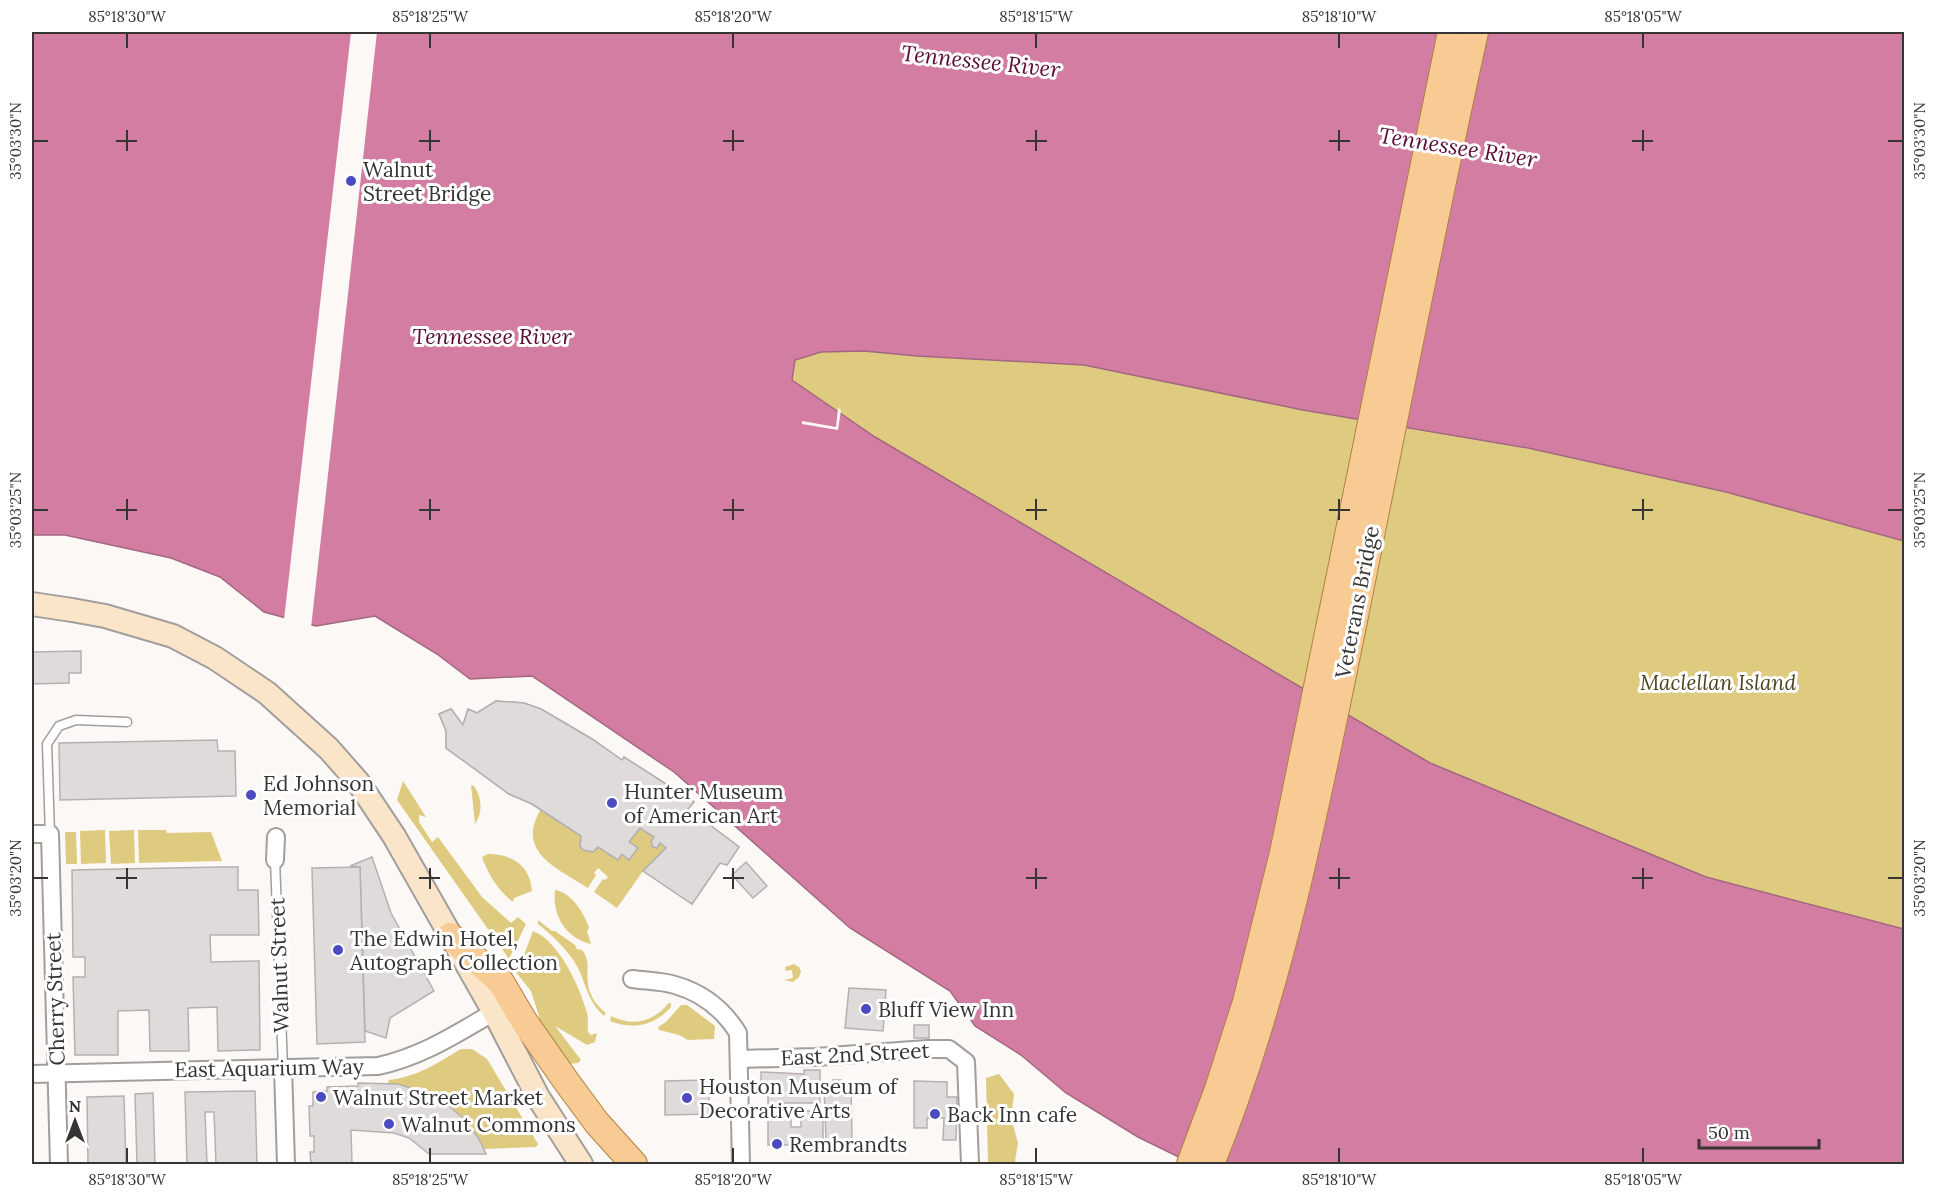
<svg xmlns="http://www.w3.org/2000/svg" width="1936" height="1196" font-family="Lora,serif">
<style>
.green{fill:#decb7f}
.water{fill:#d37da2;stroke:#a46781;stroke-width:1.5}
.pier{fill:#fcf8f6}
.building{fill:#dfdbdb;stroke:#b5b1b1;stroke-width:1.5}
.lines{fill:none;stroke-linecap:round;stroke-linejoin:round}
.lane-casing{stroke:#a19e9c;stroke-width:11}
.street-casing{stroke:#a19e9c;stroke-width:20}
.secondary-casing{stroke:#a19e9c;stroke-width:26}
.primary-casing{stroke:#b08043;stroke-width:28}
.lane{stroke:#fff;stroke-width:8}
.street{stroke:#fff;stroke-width:16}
.secondary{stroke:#fbe5c9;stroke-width:22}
.primary{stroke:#f7cb93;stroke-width:26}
.ticks{fill:none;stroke:#363534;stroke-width:2}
.poi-dot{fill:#4b4ac0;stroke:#fff;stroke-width:2}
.labels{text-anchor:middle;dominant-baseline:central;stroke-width:6;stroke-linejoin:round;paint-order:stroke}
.poi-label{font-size:21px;fill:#363534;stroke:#fff;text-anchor:start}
.street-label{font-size:21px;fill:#363534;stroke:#fff}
.park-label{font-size:21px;font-style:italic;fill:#4e441e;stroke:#fff}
.water-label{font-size:22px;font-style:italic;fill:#590b35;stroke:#fff}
.neatline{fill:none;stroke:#363534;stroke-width:2}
.ticks-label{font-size:15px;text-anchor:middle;fill:#363534}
</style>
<rect width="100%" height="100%" fill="#fcf8f6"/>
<g class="green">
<path d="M864 351 917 356 1084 364 1303 410 1528 448 1726 492 1904 541V929L1706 877 1430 763 875 437 792 380 795 360 821 352Z"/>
<path d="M403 781 426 817 419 815V822L432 842 438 837 482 897 511 923 518 917 526 924 509 959 397 800Z"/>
<path d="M471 785 474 786C482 798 483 812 475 824Z"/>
<path d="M541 809 581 836 580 846 588 852H593L598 847 617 860 622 854 629 859V842L640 828 654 837 651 842 653 847 657 848 660 843 666 848 643 871 617 908 594 892 603 879 605 880 608 877 598 868 594 873 596 875 588 888C557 868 515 852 541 809Z"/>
<path d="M105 830 106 863 81 864 80 831Z"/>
<path d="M134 830 135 863 111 864 109 831Z"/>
<path d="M138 830H166L167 833 211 832 222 861 139 863Z"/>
<path d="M65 832H76L77 864H66Z"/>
<path d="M488 854C512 854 530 865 532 891L514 898 513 902C497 889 489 876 482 857Z"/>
<path d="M555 890C571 892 585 914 589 928L587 931 591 944C566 938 552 916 555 890Z"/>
<path d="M538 920 552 931H555L575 945 577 949 582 950C591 961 586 970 588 983 589 996 597 1006 606 1013L604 1016C588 1002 586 984 577 966 567 949 553 936 538 924Z"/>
<path d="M533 931C559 941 580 987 587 1013 589 1018 587 1026 588 1032L591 1035 597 1033 595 1042 587 1045 555 1026 581 1060 578 1063 568 1064 539 1030V1016L531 991 514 970 524 955Z"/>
<path d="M794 964 799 967 801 971 799 977 793 982 784 980 793 978 792 970 786 971 785 967Z"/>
<path d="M669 1003H671V1007C654 1026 633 1030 610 1021L611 1016C633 1027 653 1022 669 1003Z"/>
<path d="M681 1005H687L715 1026 714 1039 688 1040 679 1035 659 1030 658 1027 666 1022Z"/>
<path d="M461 1049H472L487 1059 538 1144 536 1147 484 1149C463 1111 431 1088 388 1083L389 1080C419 1076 436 1064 461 1049Z"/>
<path d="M999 1074 1014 1094 1011 1118 1018 1143 1015 1161 1018 1164H988L986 1078Z"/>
</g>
<path class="water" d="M32 32H1904V541L1726 492 1528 448 1303 410 1084 365 917 356 864 351 821 352 795 360 792 380 875 437 1430 763 1706 877 1904 929V1164H1193L1138 1137 1066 1093 1021 1055 975 1026 950 991 850 928 674 772 532 676 470 679 437 654 375 616 316 626 264 612 220 577 171 558 65 535H32Z"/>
<g class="pier">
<path d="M351 32H377L311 628 284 620Z"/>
<path d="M838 408 841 410 838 430 802 424V421L836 427Z"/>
</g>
<g class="building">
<path d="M81 651V673H69V683L32 684V652Z"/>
<path d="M496 701 524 703 541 709 592 739 622 760 624 757 694 802 688 809 695 816 706 813 711 818 710 825 739 847 727 865 720 863 692 904 643 871 666 848 660 843 657 848 653 847 651 842 654 837 640 828 629 842 638 848 629 860 622 854 618 860 598 847 593 852 583 850 580 846 581 836 532 804 509 794 446 748V731L439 714 451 709 463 725 468 709 477 713Z"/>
<path d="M496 701 524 703 541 709 592 739 622 760 624 757 694 802 688 809 695 816 706 813 711 818 710 825 739 847 727 865 720 863 692 904 643 871 666 848 660 843 657 848 653 847 651 842 654 837 640 828 629 842 638 848 629 860 622 854 618 860 598 847 593 852 583 850 580 846 581 836 532 804 509 794 446 748V731L439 714 451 709 463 725 468 709 477 713Z"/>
<path d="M217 740 218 751H235L236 796 60 800 59 743Z"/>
<path d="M372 857 391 913 434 991 390 1018 386 1038 365 1031 360 867 350 866Z"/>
<path d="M746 862 767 886 753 898 732 875Z"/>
<path d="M219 867H238V890H258L259 935H210L211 962 259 961 260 1050 218 1051 217 1007 188 1008 189 1051H150L149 1010 118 1011V1055H75L73 977H85V957H73L72 870Z"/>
<path d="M360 867 365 1042 317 1044 312 868Z"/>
<path d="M849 988 886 990 883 1031 845 1028Z"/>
<rect x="914" y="1025" width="15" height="13"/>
<path d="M804 1070H820V1103H778V1114H791V1127H801V1111H823V1145H768V1083L761 1084V1072L804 1074Z"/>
<path d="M709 1080V1114L665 1115V1081Z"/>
<path d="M833 1080H841V1084H848V1086H851L852 1140H826L824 1087H826V1084H833Z"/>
<path d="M914 1081 947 1082V1097H957L956 1140H943L944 1118H927V1128H914Z"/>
<path d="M358 1083 398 1084 432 1095 449 1106 465 1120 479 1139 486 1154H429L409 1138 394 1133 351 1130 352 1164H311L310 1152H314V1136H310L309 1106H313V1092L327 1091V1087L358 1086Z"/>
<path d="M255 1091 257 1164H216L214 1112H205L207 1164H187L185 1092Z"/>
<path d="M153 1093 155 1164H137L135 1094Z"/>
<path d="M124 1096 126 1164H88L87 1097Z"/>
</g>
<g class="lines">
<g class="lane-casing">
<g id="lane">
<path d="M50 834 47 744 59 726 76 720 127 722"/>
<path d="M275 860 283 1068"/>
</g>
</g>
<g class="street-casing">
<g id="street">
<path d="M32 834H50L59 1164"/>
<path d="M275 860 276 837"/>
<path d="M632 979C646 981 662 981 675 985 703 993 723 1009 738 1033L741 1164"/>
<path d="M739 1059 816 1057 927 1049H949L966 1062 970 1164"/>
<path d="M283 1068 286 1164"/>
<path d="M32 1074 378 1066C421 1057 456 1034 494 1012"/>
</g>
</g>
<g class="secondary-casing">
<path id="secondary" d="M32 604 72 610 105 616 173 636 215 658 267 693 329 749 358 782 394 836 494 1012 538 1097 581 1164"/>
</g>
<g class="primary-casing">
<g id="primary">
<path d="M450 936 501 982 524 1021 566 1081 597 1123 634 1164"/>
<path d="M1190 1164 1218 1089 1246 1002 1283 853 1451 32"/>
<path d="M1211 1164C1282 988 1317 801 1355 616 1394 421 1432 226 1475 32"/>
</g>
</g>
<use href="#lane" class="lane"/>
<use href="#street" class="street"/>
<use href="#secondary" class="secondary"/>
<use href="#primary" class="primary"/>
</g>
<path class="ticks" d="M127 33V48M430 33V48M733 33V48M1036 33V48M1339 33V48M1643 33V48M127 130V151M430 130V151M733 130V151M1036 130V151M1339 130V151M1643 130V151M33 141H48M116 141H137M419 141H440M723 141H744M1026 141H1047M1329 141H1350M1632 141H1653M1888 141H1903M127 499V520M430 499V520M733 499V520M1036 499V520M1339 499V520M1643 499V520M33 510H48M116 510H137M419 510H440M723 510H744M1026 510H1047M1329 510H1350M1632 510H1653M1888 510H1903M127 868V889M430 868V889M733 868V889M1036 868V889M1339 868V889M1643 868V889M33 878H48M116 878H137M419 878H440M723 878H744M1026 878H1047M1329 878H1350M1632 878H1653M1888 878H1903M127 1148V1163M430 1148V1163M733 1148V1163M1036 1148V1163M1339 1148V1163M1643 1148V1163"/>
<g class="poi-dot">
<circle cx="351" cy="181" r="6"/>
<circle cx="251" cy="795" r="6"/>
<circle cx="612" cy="803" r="6"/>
<circle cx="338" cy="950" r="6"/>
<circle cx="866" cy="1009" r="6"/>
<circle cx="321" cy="1097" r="6"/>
<circle cx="687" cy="1098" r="6"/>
<circle cx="935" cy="1114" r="6"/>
<circle cx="389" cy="1124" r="6"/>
<circle cx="777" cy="1144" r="6"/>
</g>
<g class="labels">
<g class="poi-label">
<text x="363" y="169">Walnut<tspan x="363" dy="24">Street Bridge</tspan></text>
<text x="263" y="783">Ed Johnson<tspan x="263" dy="24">Memorial</tspan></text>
<text x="624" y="791">Hunter Museum<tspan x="624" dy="24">of American Art</tspan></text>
<text x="350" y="938">The Edwin Hotel,<tspan x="350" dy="24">Autograph Collection</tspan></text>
<text x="878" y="1009">Bluff View Inn</text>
<text x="699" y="1086">Houston Museum of<tspan x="699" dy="24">Decorative Arts</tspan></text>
<text x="333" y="1097">Walnut Street Market</text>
<text x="947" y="1114">Back Inn cafe</text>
<text x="401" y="1124">Walnut Commons</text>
<text x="789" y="1144">Rembrandts</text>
</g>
<g class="street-label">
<text transform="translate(1357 602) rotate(-79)">Veterans Bridge</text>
<text transform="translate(279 965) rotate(-92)">Walnut Street</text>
<text transform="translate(55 999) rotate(-92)">Cherry Street</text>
<text transform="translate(855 1054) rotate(-3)">East 2nd Street</text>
<text transform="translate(269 1068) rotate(-1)">East Aquarium Way</text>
</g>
<g class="park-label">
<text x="1718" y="682">Maclellan Island</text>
</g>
<g class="water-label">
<text transform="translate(981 61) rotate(6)">Tennessee River</text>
<text transform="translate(1458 147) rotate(9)">Tennessee River</text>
<text x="492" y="336">Tennessee River</text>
</g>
</g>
<rect width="1936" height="1196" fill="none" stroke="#ffffff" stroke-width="66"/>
<g transform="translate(75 1121)" stroke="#ffffff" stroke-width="4.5" paint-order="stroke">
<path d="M0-4.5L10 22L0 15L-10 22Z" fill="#363534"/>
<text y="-9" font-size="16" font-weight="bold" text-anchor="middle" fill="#363534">N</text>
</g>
<path d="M1699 1139v9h120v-9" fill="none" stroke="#363534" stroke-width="3"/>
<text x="1708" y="1139" font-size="18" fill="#363534" stroke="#ffffff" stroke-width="4.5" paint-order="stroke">50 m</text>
<rect x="33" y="33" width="1870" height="1130" class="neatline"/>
<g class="ticks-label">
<text x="127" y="22">85°18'30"W</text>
<text x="430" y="22">85°18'25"W</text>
<text x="733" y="22">85°18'20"W</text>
<text x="1036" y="22">85°18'15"W</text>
<text x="1339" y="22">85°18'10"W</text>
<text x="1643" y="22">85°18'05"W</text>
<text transform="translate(16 141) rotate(-90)" y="5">35°03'30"N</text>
<text transform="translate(1920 141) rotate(-90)" y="5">35°03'30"N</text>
<text transform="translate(16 510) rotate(-90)" y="5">35°03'25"N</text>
<text transform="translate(1920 510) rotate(-90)" y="5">35°03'25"N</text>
<text transform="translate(16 878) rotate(-90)" y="5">35°03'20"N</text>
<text transform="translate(1920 878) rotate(-90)" y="5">35°03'20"N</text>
<text x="127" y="1185">85°18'30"W</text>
<text x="430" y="1185">85°18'25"W</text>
<text x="733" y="1185">85°18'20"W</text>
<text x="1036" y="1185">85°18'15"W</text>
<text x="1339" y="1185">85°18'10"W</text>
<text x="1643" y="1185">85°18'05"W</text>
</g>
</svg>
